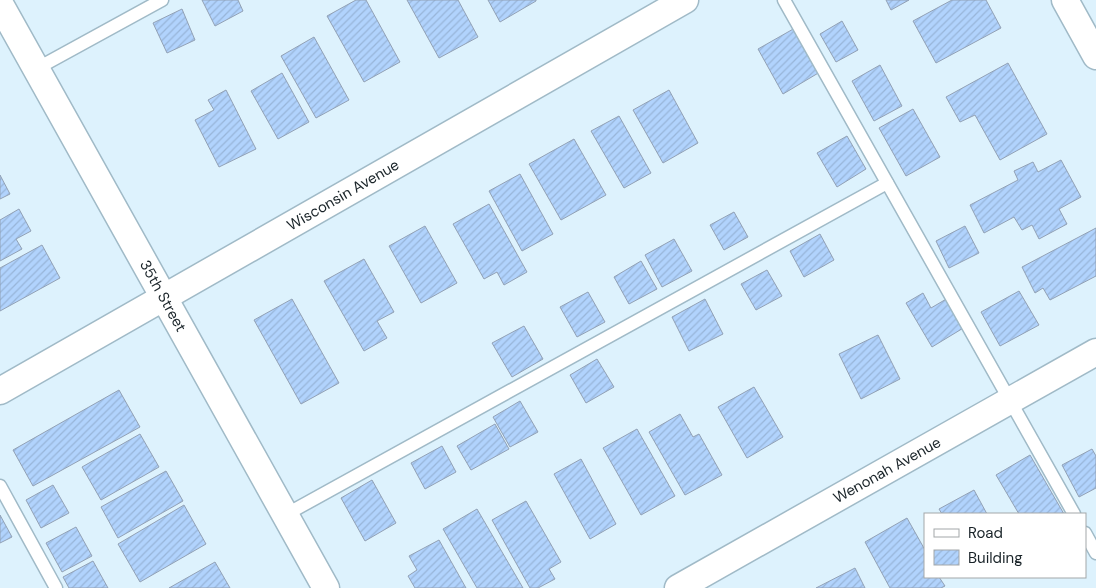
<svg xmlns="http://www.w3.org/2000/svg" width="1096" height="588" font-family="'DM Sans',sans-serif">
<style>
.building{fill:url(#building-hatch);stroke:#92a1b5}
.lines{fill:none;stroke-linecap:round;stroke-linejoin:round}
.lane-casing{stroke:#a0bac7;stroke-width:15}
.street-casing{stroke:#a0bac7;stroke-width:29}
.lane{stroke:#fff;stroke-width:12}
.street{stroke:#fff;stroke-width:26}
.labels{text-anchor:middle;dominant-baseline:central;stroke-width:4;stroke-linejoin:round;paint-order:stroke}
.street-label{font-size:15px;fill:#192328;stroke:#fff}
</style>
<defs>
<pattern id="building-hatch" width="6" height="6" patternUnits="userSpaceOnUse" patternTransform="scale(1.25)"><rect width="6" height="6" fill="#b1d3fd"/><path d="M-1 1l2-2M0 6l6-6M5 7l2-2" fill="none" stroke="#98b5d9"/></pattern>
</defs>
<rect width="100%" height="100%" fill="#ddf2fd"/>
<g class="building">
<path d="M202 0H238L243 11 215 26Z"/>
<path d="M356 0H366L400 62 364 82 327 16Z"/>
<path d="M407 0H458L478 37 439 58Z"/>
<path d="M488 0H536V1L500 22Z"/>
<path d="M886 0H909L891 10Z"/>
<path d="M952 0H986L1001 28 936 63 913 21Z"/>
<path d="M182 9 195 40 167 53 153 23Z"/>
<path d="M842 21 858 50 836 62 820 34Z"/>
<path d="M795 28 820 72 783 94 758 49Z"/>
<path d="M314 37 349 100 316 118 281 56Z"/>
<path d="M1008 63 1047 134 1000 160 975 115 960 122 946 97Z"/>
<path d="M880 65 902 106 874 121 852 81Z"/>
<path d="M282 73 309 122 278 139 251 91Z"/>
<path d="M226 90 256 149 219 167 195 120 214 110 208 100Z"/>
<path d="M669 90 698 143 663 163 633 110Z"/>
<path d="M913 109 940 157 906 176 879 128Z"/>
<path d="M619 116 651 173 624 188 591 131Z"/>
<path d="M847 136 866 169 837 187 817 153Z"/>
<path d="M574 139 606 195 561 220 529 164Z"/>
<path d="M1061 160 1081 197 1059 209 1067 224 1039 239 1032 225 1022 230 1014 217 984 233 970 205 1018 180 1014 171 1033 162 1038 172Z"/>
<path d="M520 174 553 234 522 251 489 191Z"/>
<path d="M0 175 10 194 0 199Z"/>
<path d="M489 204 527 272 504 285 497 272 484 279 453 224Z"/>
<path d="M19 209 31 231 16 239 22 249 0 261V220Z"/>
<path d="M734 212 748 237 724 250 710 225Z"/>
<path d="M425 226 457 283 421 303 389 246Z"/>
<path d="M965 226 979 253 949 268 936 241Z"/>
<path d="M1096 228V276L1050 300 1043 288 1035 293 1022 267Z"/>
<path d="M820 234 834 260 804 277 790 251Z"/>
<path d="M674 239 692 271 662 287 645 255Z"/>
<path d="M42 245 60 278 0 311V268Z"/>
<path d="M364 259 394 312 377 321 387 338 364 351 324 281Z"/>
<path d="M641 261 657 289 629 304 614 277Z"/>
<path d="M767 270 782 296 756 310 741 284Z"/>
<path d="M1019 291 1039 325 1000 346 981 312Z"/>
<path d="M588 292 605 322 577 337 560 307Z"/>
<path d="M923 293 931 308 948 298 965 327 932 347 906 303Z"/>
<path d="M292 299 339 383 301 404 254 320Z"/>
<path d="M705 299 723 334 689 351 672 317Z"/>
<path d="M524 326 543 359 512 377 492 343Z"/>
<path d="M878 335 900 379 861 399 839 354Z"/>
<path d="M597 359 614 387 586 403 570 375Z"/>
<path d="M754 387 783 437 747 458 718 407Z"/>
<path d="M119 390 140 427 33 486 13 450Z"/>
<path d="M520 401 538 432 510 447 493 417Z"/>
<path d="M680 414 693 437 699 434 722 475 685 495 649 432Z"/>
<path d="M495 424 509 449 471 470 457 446Z"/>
<path d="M637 429 675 496 641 515 603 448Z"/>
<path d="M140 434 159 467 101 500 82 467Z"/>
<path d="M442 446 456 472 425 489 411 463Z"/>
<path d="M1092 449 1096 456V488L1079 497 1062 465Z"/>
<path d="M1030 455 1064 514H1019L996 475Z"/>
<path d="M581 459 616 524 590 539 554 474Z"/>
<path d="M166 471 183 501 118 538 101 507Z"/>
<path d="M372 480 396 523 365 541 341 498Z"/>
<path d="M53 485 69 513 41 528 26 500Z"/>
<path d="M974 490 987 514H942L939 509Z"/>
<path d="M526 501 561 562 549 569 555 579 538 588H530L492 520Z"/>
<path d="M184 505 206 544 140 582 118 544Z"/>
<path d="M477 509 523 588H477L443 529Z"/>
<path d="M0 515 12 537 0 543Z"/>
<path d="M907 518 925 550V577H939L945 586 941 588H890L865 542Z"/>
<path d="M76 527 92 556 62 572 46 543Z"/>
<path d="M439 540 466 588H415L408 576 417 570 409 556Z"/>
<path d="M93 561 108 588H69L63 577Z"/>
<path d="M215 562 230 588H169Z"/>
<path d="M855 568 865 588H816Z"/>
</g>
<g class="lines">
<g class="lane-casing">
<g id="lane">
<path d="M784 0 1074 514"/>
<path d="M36 69 162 0"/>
<path d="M0 486 56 588"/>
<path d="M285 515 887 183"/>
<path d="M1085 533 1096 553"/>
</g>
</g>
<g class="street-casing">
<g id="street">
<path d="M1065 0 1096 56"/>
<path d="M0 4 326 588"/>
<path d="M0 391 685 0"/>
<path d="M678 588 1096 352"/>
</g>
</g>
<use href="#lane" class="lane"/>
<use href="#street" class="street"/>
</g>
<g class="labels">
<g class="street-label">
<text transform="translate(343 195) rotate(-30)">Wisconsin Avenue</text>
<text transform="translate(163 296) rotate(61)">35th Street</text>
<text transform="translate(887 470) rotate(-29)">Wenonah Avenue</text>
</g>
</g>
<rect x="924" y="513" width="162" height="65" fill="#ffffff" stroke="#a3a7a9"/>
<rect x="934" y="529" width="25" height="8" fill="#ffffff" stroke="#a3a7a9"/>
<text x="968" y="538" font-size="15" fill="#192328">Road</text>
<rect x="934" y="550" width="25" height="15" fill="url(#building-hatch)" stroke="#a3a7a9"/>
<text x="968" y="563" font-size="15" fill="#192328">Building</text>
</svg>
